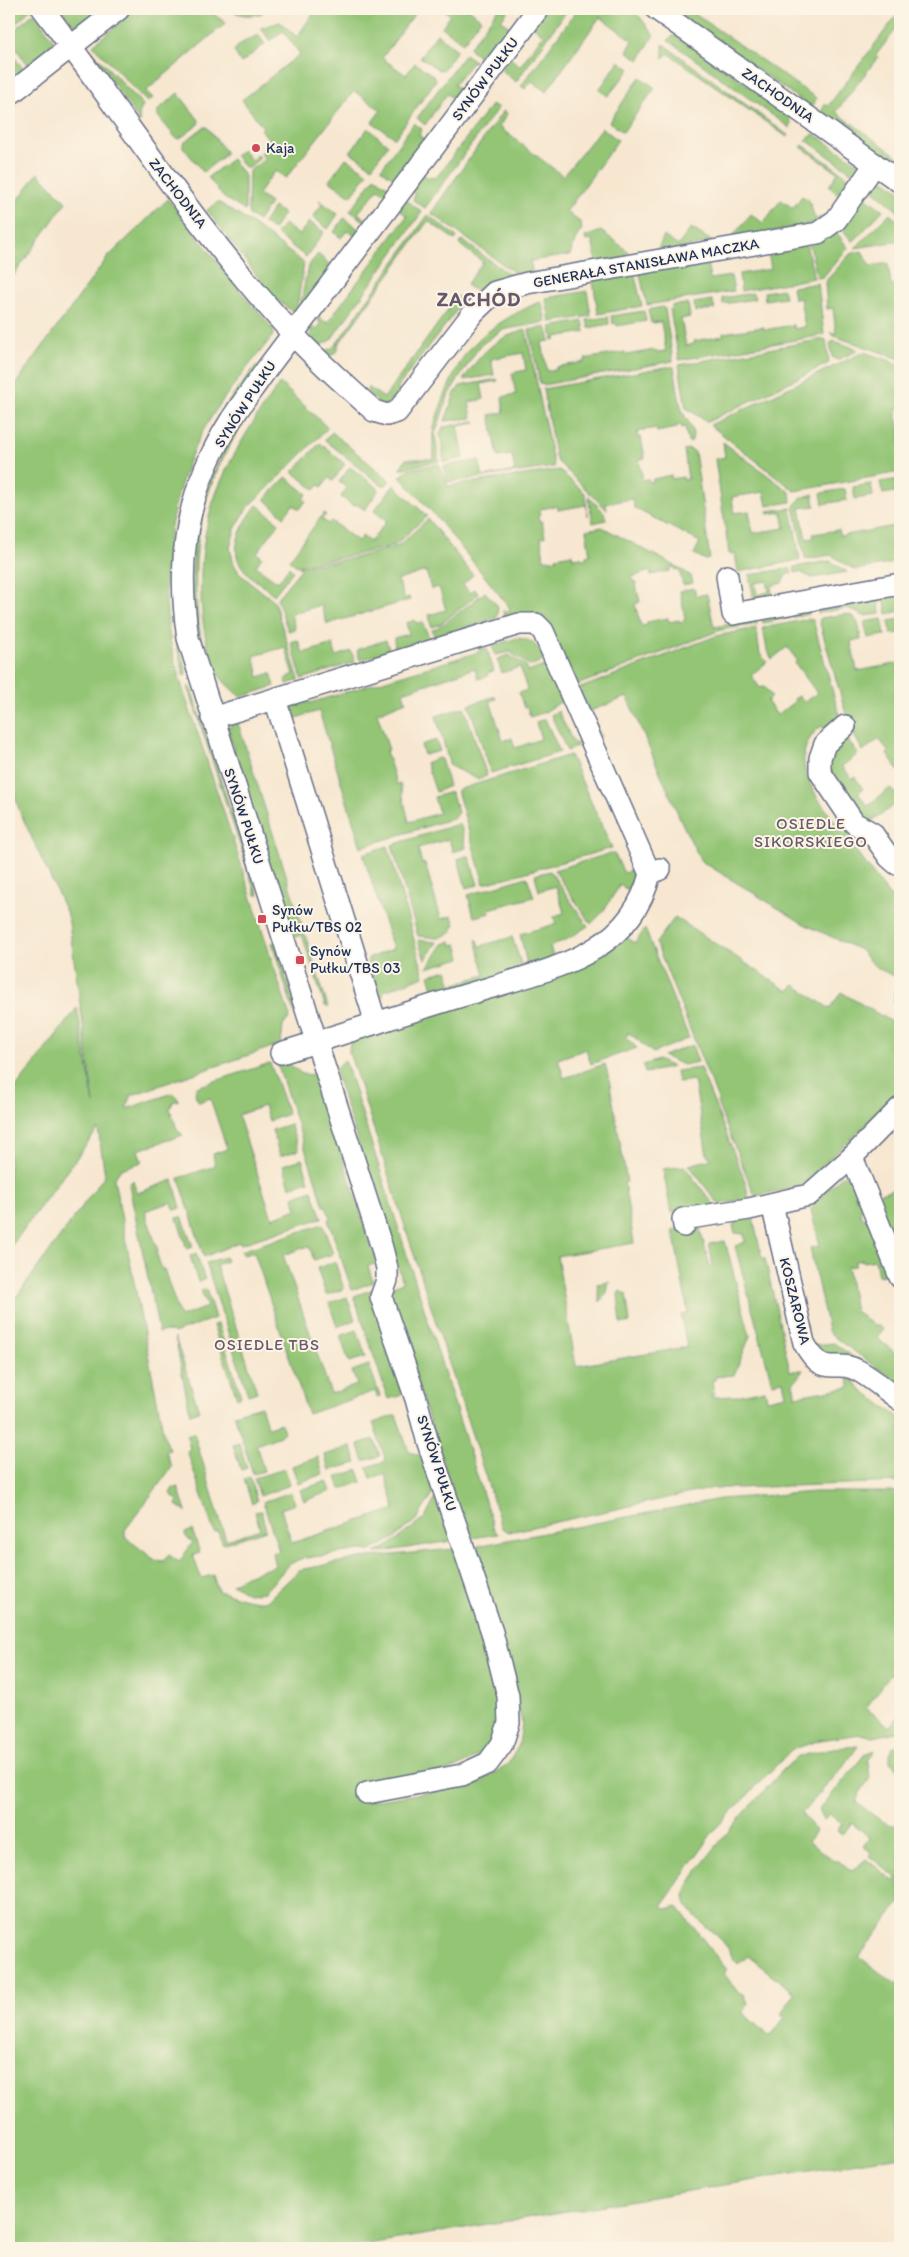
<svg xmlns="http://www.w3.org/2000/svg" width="909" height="2257" font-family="Itim,sans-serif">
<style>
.green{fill:#93c575;stroke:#577a6a;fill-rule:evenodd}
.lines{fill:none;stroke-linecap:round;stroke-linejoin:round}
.minor-casing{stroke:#686f86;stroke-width:24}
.minor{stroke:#fff;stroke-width:21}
.poi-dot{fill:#d1495b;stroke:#fcf5e5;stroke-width:2}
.labels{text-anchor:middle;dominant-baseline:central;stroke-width:4;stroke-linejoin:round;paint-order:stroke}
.street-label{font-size:15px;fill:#1b2f5e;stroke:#fcf5e5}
.poi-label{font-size:15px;fill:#1b2f5e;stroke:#fcf5e5;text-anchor:start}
.neighbourhood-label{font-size:16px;letter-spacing:1px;fill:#67586d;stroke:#fcf5e5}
.district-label{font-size:20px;font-weight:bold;letter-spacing:1px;fill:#67586d;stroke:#fcf5e5}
</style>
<rect width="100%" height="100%" fill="#fcf5e5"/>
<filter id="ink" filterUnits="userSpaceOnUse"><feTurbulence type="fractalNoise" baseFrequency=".02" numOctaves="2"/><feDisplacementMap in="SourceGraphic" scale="10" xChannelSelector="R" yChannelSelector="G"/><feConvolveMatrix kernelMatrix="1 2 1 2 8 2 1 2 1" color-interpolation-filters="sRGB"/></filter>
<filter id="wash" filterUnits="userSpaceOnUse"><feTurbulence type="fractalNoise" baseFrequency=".0096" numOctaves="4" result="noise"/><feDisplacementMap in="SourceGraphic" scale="20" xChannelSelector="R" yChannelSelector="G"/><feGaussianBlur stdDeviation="1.12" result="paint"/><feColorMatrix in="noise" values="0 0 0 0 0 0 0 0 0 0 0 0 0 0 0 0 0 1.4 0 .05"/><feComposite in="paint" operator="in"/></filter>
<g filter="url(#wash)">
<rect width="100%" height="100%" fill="#f7e7d0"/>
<g class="green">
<path d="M9 9H31L9 30V17L13 14Z"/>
<path d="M61 9H105L77 28Z"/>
<path d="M136 9H206L226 23 146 91 153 98 147 102 93 45Z"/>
<path d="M228 9H247L251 12 253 9 263 13C250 17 240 16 228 9Z"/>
<path d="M316 9H418L382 58 406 75 415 63 434 76 436 80 395 138 372 122 381 110 354 91 286 178 275 171 258 194 270 203 258 221 249 215 248 210 249 171 265 159 261 153 272 144 261 129 263 127 242 100 300 54 283 31 270 41 261 28 280 22 297 37Z"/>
<path d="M445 9H469L481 19 463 43 442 27 450 15 444 10Z"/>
<path d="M498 9H509L501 20 512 29 487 62 471 50 470 47Z"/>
<path d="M547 9H568L516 82 501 70 510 58 520 66 543 35 533 26Z"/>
<path d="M578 9H629L640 17 654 35 639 60 627 51 633 41 600 17 546 92 532 81 525 89 521 86Z"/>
<path d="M677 9H688L816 98 812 108 677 13Z"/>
<path d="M900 11V24L876 55 878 57 836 112 897 156 892 165 823 116 822 111 825 104 828 106Z"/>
<path d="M34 13 55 42 28 65 9 39V35Z"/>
<path d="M437 34 457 50 444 69 439 70 420 57Z"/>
<path d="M258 35 265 44 241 63 234 51 240 44Z"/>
<path d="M673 36H676L787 112 791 122 790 128 668 40Z"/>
<path d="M663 44 789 136 787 137 668 53 663 59Z"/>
<path d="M9 51 22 67V70L9 81Z"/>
<path d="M92 51 143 105 139 114 140 123Z"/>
<path d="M465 54 484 68 473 61 454 85 463 92 456 101 447 94 425 125 417 118Z"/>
<path d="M619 61 630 69 608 96 599 90Z"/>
<path d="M640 77 655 88 623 132 609 122Z"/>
<path d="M178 93 199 120 198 125 179 139 176 138 158 116V110Z"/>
<path d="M492 104 498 108 425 208 413 200 415 194 411 191 423 174 427 177 436 178Z"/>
<path d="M503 111 507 114 499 127 563 176 602 128 618 140 566 212 580 222 582 229 576 238 570 255 530 261 533 274 518 275 431 213Z"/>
<path d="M414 123 422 129 419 135 427 142 399 182 381 169Z"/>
<path d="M204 127H207L225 151V155L203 172 183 147V143Z"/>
<path d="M368 128 388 145 372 167 350 152Z"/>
<path d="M814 134 862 166 858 177 806 140Z"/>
<path d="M803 145 855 182 841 198 829 186 838 173 801 147Z"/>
<path d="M243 150 251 160 258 155 260 158 248 168H245L235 155Z"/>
<path d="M346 158 368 173 351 196 329 181Z"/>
<path d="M232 159 245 177V211L223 197 208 177Z"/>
<path d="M38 173 66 202 9 282V212Z"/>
<path d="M375 177 393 190 386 194 378 189 358 213 367 220 366 222 350 211Z"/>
<path d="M877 180 886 181 900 191V213L870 187Z"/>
<path d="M863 195 883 210 853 242 839 226Z"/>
<path d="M802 196 809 200 815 219 824 217 823 221 728 242 751 214 763 223 781 200 793 208Z"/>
<path d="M168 199 240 291 273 329 274 334C245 372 209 411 191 456 171 506 162 561 167 615 171 666 193 716 208 764 236 848 263 933 290 1017L283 1026 281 1044 132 1095 126 1109 173 1093 179 1100 173 1102 170 1109 177 1129 183 1135 138 1150 142 1162 121 1169 114 1179 164 1436 170 1450 166 1452 172 1467 125 1530V1537L155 1560 163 1561 169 1555 179 1562 193 1542 186 1537 185 1533 192 1530 200 1553 193 1555 201 1578 213 1575 218 1591C235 1595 249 1602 267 1601L299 1570 360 1558 454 1549 492 1676 500 1722 493 1739 479 1755 460 1766 365 1802 476 1785 508 1764 519 1745 522 1723 477 1546 720 1499 815 1492H900V1662L866 1708 890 1727 900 1714V1731L874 1737 861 1734 820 1740 791 1750 714 1830 662 1906 667 1909 677 1906 727 1970 723 1972 737 1991 744 1994 748 2003 743 2013 770 2037 785 2017 781 2014 795 1993 748 1956 738 1964C731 1957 729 1949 723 1942 712 1929 686 1915 685 1896 684 1877 766 1789 783 1770L797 1757 833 1748 858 1746 844 1766 802 1813 816 1831 808 1842 834 1860H838L852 1871 866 1859 895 1882 897 1878 869 1856 871 1852 863 1846 869 1838 852 1823 842 1835 837 1831 842 1824 829 1814 824 1820 819 1810 865 1754 875 1750 868 1761 870 1778 859 1794 856 1803C872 1811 881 1827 900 1825V1902L859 1957C870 1964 890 1982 900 1985V2011L896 2017 900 2020V2156L344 2248H9V1307L105 1175 98 1129 9 1249V1097L77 1008 94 1104 68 916 20 812 9 779V393L107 258Z"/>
<path d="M405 199 422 212 330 341 317 347 310 338 311 325 316 330 321 324 317 319 318 316 327 323 407 216 398 208Z"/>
<path d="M319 200 338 214 328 229 313 217 322 204Z"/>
<path d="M218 202 248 221 304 263 297 307 293 312 273 297 207 210Z"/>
<path d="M274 207 284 214 273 230 263 223Z"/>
<path d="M889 214 900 222V241L855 248Z"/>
<path d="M428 215 457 237 455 240 428 221 338 345V350L329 357 324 352 334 347Z"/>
<path d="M344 218 360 230 357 237 347 231 341 238 334 232Z"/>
<path d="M309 222 324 232 306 257 276 234 284 224 299 235Z"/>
<path d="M691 228 713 242 656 253 664 236 678 246Z"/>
<path d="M835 230 848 248 823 277 817 278 809 241Z"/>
<path d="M601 231 628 251 626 258 597 262 592 240 586 241 585 237Z"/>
<path d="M462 240 513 277C498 284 481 298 466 285L483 262 459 244Z"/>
<path d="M806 244 814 278 741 291 739 274 771 269 768 252Z"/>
<path d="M862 251 870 266 888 263 891 285 900 283V359L834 336 831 333H836L833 308 827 309 825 282 850 254Z"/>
<path d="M318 254 334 268 300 307 308 266Z"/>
<path d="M707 261 710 279 731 276 734 291 647 305 639 271Z"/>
<path d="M634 272 642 306 598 314 593 280Z"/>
<path d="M818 283 824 335 680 360 679 359 670 310 673 305 688 304 690 317 681 319 686 346 694 344V341L723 336V333L764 327V330L793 325 794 329 805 327 800 298 794 299 792 287Z"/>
<path d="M783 289 785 297 765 300 764 292Z"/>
<path d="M587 291 591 316 550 322 546 298Z"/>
<path d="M753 293 755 299 723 304 722 298Z"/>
<path d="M458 296 467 303 466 310 460 306 397 388 402 394 392 405H381L367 392 368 387 384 398Z"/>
<path d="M712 300 715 309 695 312 694 303Z"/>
<path d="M539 302 542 304 546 322 502 330 482 344 475 353 449 394 435 434 439 461 399 469 406 459H434C434 451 432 441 433 433 435 415 456 366 467 352 485 329 513 314 539 302Z"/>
<path d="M662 307 665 309 673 361 543 385 540 384 529 330 546 327 550 341 542 342 547 371 556 370V367L585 362V359L625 352 626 355 655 350 656 352 666 351 661 322 651 323 648 310Z"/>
<path d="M644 311 646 321 617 326 616 323 613 324 611 316Z"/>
<path d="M608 317 609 324 589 328 587 320Z"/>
<path d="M583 321 585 332 556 337V339L553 340 551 327Z"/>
<path d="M526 330 554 467 448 482 444 466 479 460 483 477 515 471 512 455 498 457 490 415 504 412 502 397 516 394 512 373 526 370 523 353 491 359 494 375 463 380C482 353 493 338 526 330Z"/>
<path d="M824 339 826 340 829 363 707 422 686 408 679 365Z"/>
<path d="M834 341 857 349V351L837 360 832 357 830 343Z"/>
<path d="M864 352 900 364V409L896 408 900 434V472L795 491 710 425Z"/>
<path d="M256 365 259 367 192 474 182 509 173 579 174 613 178 641 187 675 184 676C159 589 169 494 218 417 229 399 244 382 256 365Z"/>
<path d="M666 367H674C677 381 678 399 683 412 687 422 697 430 691 442H688L685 427 682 428 681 425 676 426 677 428 657 432 656 428 640 431 637 433 638 438 641 437 645 458 639 460 643 480 648 479 649 482 653 481V479L671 475 672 479 683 477 684 480 688 479 684 450 689 449 695 452 710 559 706 560 694 554 700 542 634 508 633 499 606 503 607 510 556 460 543 389Z"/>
<path d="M273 376 275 378C258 402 240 426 226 452 193 513 189 585 204 652 179 584 195 498 232 436 245 416 260 396 273 376Z"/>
<path d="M497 379 498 381 481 384 484 399 469 402 472 418 445 421 455 393 460 386Z"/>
<path d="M280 383 328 428 246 510 235 529 230 548 234 564 240 574 274 601 299 680 287 684 285 679 294 674 285 647 254 656 259 677 271 673 275 686 241 697C231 690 219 678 214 666 194 617 198 539 217 491 233 451 256 417 280 383Z"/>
<path d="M475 421V423L458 426 464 458 444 462 440 434 443 427Z"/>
<path d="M332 432 390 481 386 485H381L325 440Z"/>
<path d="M723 442 790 492 791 502 767 506 764 492 732 497 734 513 749 511 753 533 785 528 782 512 768 514 767 511 791 508 800 560 738 572 735 554H729L715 459 725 457Z"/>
<path d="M320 443 345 464 333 481 329 478 322 487 319 485 315 490 293 472Z"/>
<path d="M439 464 448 486 559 470 585 493 588 516 586 505 558 510 557 506 540 509 541 515 538 516 539 521H542L545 537 541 538 544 559 556 560V557L572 554 573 558 581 557 582 559H586V556L590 555 586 530 602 527 681 569 691 576 693 583 683 585 679 569 675 570 674 567 670 568V571L651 575 650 571 632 577 633 582 635 581 640 602 635 604 640 623 643 626 647 625V622L668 618 669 622 679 620V622L684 621 685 618 680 591 694 588 696 596 707 594 714 627 756 620 757 624 721 630 577 685 549 625 505 621 503 610 507 613 510 608 434 514 400 477 409 469Z"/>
<path d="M350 467 379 489 365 510 356 504 354 506 341 497 347 488 339 482Z"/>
<path d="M286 477 307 494 303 499 306 501 300 509 293 505 284 517 265 499Z"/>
<path d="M900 479V491L883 494 880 482Z"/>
<path d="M871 484 873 496 855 499 853 487Z"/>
<path d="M394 485 427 516 395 545 355 555 297 566 289 560 324 513 326 515 322 519 328 524 331 521 358 541 362 536 370 542 387 521 374 511Z"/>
<path d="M845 489 847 500 823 504 821 493Z"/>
<path d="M813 494 815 506 800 508 806 539 814 538 813 534 839 530 840 536 900 525V562L855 570 831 555 807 559 805 558 794 506 801 498Z"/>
<path d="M588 496 604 512 606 520 593 523Z"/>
<path d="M257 505 279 523 257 553 262 557 256 566 278 582 289 567 293 571 274 595C263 585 246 576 239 562 230 544 246 519 257 505Z"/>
<path d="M428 519 473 575 463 584 470 593 475 589 478 594 441 624 431 627 429 615 446 610 439 587 431 589 426 571 398 580 404 599 409 597 410 600 327 624 321 605 291 614 295 629 288 631 277 598 301 569 299 567 354 558 398 546Z"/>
<path d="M830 561 847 572 812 578 800 572 795 573 794 567Z"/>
<path d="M790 568 792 573 786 575 782 583 771 586 772 593 771 597 754 600 749 575ZM767 581 769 592 757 595 755 583Z"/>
<path d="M485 592 498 606 497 618 435 638 432 630 443 625Z"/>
<path d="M900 595V611L887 614 884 598Z"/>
<path d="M879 599 880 614 864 616 847 608 818 613V610Z"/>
<path d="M809 611V614L763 623 762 619Z"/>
<path d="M846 614C860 617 859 628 861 639L851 641 857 671 900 663V773L887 754 889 752 879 739 863 751 850 728 819 620 821 618Z"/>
<path d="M809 619 813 620 840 718 829 734 822 726C816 729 813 734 809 740 790 772 827 809 844 834L853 829 861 830 848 840 888 894 895 900H900V1008L894 1005V993L899 978C884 972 870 966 862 951L804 924 701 861 682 823 627 697 590 711 601 736 578 689 716 636 756 628 760 654 767 662 751 675 760 688 764 686 772 697 767 701 777 715 795 701 794 699 799 696 804 702 817 693 795 663 797 660 787 647 772 659 767 650 763 628Z"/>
<path d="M882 619 885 635 868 638 864 622Z"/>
<path d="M900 619V633L891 634 889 621Z"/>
<path d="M415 620 416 623 422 622 430 639 395 650 394 638 409 634 406 623Z"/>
<path d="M517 638C531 639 538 645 543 658L542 661 530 666 510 652 495 655 492 646Z"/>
<path d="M298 640 303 653 333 644 336 656 351 651 355 662 302 679 291 642Z"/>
<path d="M386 640 390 651 360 660 357 651 359 649Z"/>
<path d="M480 648 487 649 494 671 487 673 488 676 478 679 475 668 403 692 406 701 377 713 389 750 386 751 397 785 400 784 409 822 439 813 434 797 451 792 458 812 454 818 361 847 319 711 290 720 287 710 288 703 300 699 310 703 479 652Z"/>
<path d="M509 655 526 666 528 672 544 666 548 667 562 701 545 712 530 717 527 707 524 708 519 693 527 690 520 667 502 673 497 659Z"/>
<path d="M190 686 259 895H256L188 687Z"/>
<path d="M495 696 496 699 490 701 503 741 512 738 515 748 541 739 536 722 545 719 560 752 491 773 469 705Z"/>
<path d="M464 707 487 776 477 779 450 766 436 716Z"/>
<path d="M558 711 574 744 584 740 585 742 567 751 551 715Z"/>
<path d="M237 720 328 1007 325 1006 302 935 292 938 227 729Z"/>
<path d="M844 735 858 754 842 766 852 779 855 777 863 789 858 793 868 806 890 788 895 794 900 791V813L894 805 872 821 862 822 824 773 826 753Z"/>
<path d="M436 740 440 751 424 755 421 745Z"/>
<path d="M570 755 612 848 484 884 457 790Z"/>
<path d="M438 758 441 759 449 786 436 792 426 763Z"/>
<path d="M458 824 461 826 466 848 453 852 449 839 418 848 422 864 425 863 441 919 452 916 455 926 452 927 453 932 438 938 418 936 392 845Z"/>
<path d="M388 846 424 976 382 992 384 996 381 997 367 972 368 958 393 949 363 854Z"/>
<path d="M612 853 615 855 624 873 633 869 636 878 631 890H628L620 885 602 913 591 924 554 870Z"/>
<path d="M466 856H469L478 885 466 888 458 859Z"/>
<path d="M550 871 588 926 566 940 550 946 554 960 528 970 520 934 556 924 554 916 564 913 556 886 539 891 535 875Z"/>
<path d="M527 877 534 897 489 909 490 913 474 917 468 895Z"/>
<path d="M675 917 788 991 795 985 830 1009 841 992 900 1027V1093L807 1180 796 1187 755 1196 717 1103 718 1100 656 943Z"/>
<path d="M645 929 689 1038 653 1053 628 1032V1035L625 1037 637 1048 591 1064 586 1049 558 1059 564 1078 605 1064 609 1079 627 1182 624 1183 634 1243 557 1256 576 1366 687 1347 681 1315 688 1313 673 1230 699 1225 710 1267 713 1266 709 1244 725 1241 750 1336 734 1375 715 1377V1380H712L714 1394 711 1395V1397L736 1396 765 1390 767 1399 786 1395 783 1381 772 1383 735 1246 745 1242 744 1234 735 1233 733 1226 735 1222 753 1218 762 1258H765L790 1371 803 1370 793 1384 796 1396 850 1387 848 1378 853 1379 858 1387 900 1418V1482L737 1488H714L509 1532 502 1528 349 1052 350 1038 625 937 635 943Z"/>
<path d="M512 937 524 972 436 998 429 975 447 970 452 985 485 975 476 940H478L480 946Z"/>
<path d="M418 940 437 942 425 960Z"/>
<path d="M451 941 452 945 457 944 461 958 427 968 443 944Z"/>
<path d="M275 942 297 1012 294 1013 272 943Z"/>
<path d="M692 1045 698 1062 683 1065 663 1056Z"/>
<path d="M345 1060 494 1529 498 1534 472 1538 467 1534 386 1289 403 1282 334 1069Z"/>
<path d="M658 1060 673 1067 645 1073 643 1065Z"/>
<path d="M270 1063 288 1114 269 1121 264 1106 238 1115 272 1218 297 1209 293 1197 312 1190 322 1218 241 1244 239 1242 204 1257 179 1178 215 1166 213 1154 227 1149 210 1098 199 1102C195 1096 194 1093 197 1087Z"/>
<path d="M288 1063 302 1074 316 1075 377 1263 368 1266 373 1282 352 1290 328 1220 330 1217 326 1206H324L278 1066Z"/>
<path d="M700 1068 745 1181 749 1198 747 1200 718 1204 689 1165 712 1159 707 1155 694 1080 678 1082 676 1071Z"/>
<path d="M290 1124 299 1150 280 1156 272 1130Z"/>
<path d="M302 1159 309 1181 290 1187 283 1165Z"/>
<path d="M684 1166 715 1206 671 1213 663 1169Z"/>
<path d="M849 1174 863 1199 860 1215 875 1227 894 1273 878 1276 875 1260 864 1262 863 1260 855 1261V1266L847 1267 855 1311 876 1327 877 1325 883 1329 877 1338 900 1357V1384L830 1334 828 1330 810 1248 820 1246 811 1210 815 1202 843 1175Z"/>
<path d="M133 1180 137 1193 173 1180 181 1208 174 1210 172 1202 145 1211 158 1251 156 1252 162 1270 164 1269 180 1317 207 1307 201 1290 206 1289 215 1318 174 1333 172 1331 159 1332 129 1185Z"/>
<path d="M894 1189 900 1210V1238L892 1240 876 1199 880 1193Z"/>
<path d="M182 1216 193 1247 187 1249 177 1218Z"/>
<path d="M323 1224 333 1254 314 1260 309 1246 283 1255 331 1394 357 1385 352 1371 369 1365 380 1396 377 1397 375 1391 308 1414 254 1252 244 1255 241 1251Z"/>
<path d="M196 1253 205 1280 198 1282 190 1256Z"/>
<path d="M225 1257 227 1261 216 1265 257 1392 248 1395 206 1263Z"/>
<path d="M335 1262 344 1289 326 1295 317 1268Z"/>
<path d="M609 1282 607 1293 600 1302 597 1284Z"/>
<path d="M374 1289 403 1390 400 1396 388 1399 354 1296Z"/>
<path d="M620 1291 626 1294 630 1322 621 1324 618 1294Z"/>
<path d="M347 1297 355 1320 337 1327 329 1303Z"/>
<path d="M218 1324 241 1396 237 1398 213 1325Z"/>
<path d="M357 1330 366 1357 349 1362 340 1336Z"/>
<path d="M175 1337 199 1411 190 1414Z"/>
<path d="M834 1343 860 1362 829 1359 814 1345Z"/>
<path d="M261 1406 268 1427 281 1423 284 1432 280 1436 256 1445 264 1471 253 1474 234 1414Z"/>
<path d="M396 1415 409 1452 423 1456 435 1490 417 1519 393 1539 370 1551 360 1550 300 1559 290 1564 264 1592 248 1594 232 1584 246 1576 275 1566 272 1553 279 1551 263 1502 291 1492 295 1504 281 1509 292 1543 395 1509 385 1474 371 1478 367 1467 386 1461 373 1423Z"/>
<path d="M194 1433 226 1540 260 1529 255 1512 261 1511 266 1530 223 1544 218 1532H214L187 1451 190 1449 187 1436Z"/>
<path d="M374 1439 380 1456 364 1461 358 1444Z"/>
<path d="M239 1443 247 1468 241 1470 233 1445Z"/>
<path d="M351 1446 357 1463 329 1470 325 1455Z"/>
<path d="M318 1457 323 1474 298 1483 292 1466Z"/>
<path d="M285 1469 290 1485 260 1496 254 1478Z"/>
<path d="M358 1470 362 1482 341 1489 337 1477Z"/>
<path d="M250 1477 257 1501 252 1504 244 1479Z"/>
<path d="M327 1481 331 1491 304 1501 300 1490Z"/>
<path d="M178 1487 186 1512 176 1505 178 1500 170 1494 173 1488Z"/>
<path d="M437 1495 451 1541 375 1553 388 1546 425 1518Z"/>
<path d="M900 1744V1770L890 1762V1755L893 1747Z"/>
</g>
</g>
<g filter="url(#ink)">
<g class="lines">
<g class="minor-casing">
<g id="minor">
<path d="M43 9C125 117 199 233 292 333 317 361 347 386 374 411L387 415 397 412 473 313 495 292 527 283 818 233 836 220 875 164"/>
<path d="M656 9 900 182"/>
<path d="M9 95 119 9"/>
<path d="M727 576 733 614 900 584"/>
<path d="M275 699 376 1023C413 1011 451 999 489 988 557 967 630 953 650 874L660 869"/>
<path d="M212 718 519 624H536L543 631 650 874"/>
<path d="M845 726 825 744 820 758V772L854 823 872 833 889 857 897 864 900 863"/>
<path d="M281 1053 376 1023"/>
<path d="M852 1157 900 1277"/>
<path d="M772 1204 804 1343C825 1381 834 1357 859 1371 873 1379 887 1391 900 1400"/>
<path d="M684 1226 683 1219 749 1209 809 1195 852 1157 900 1108"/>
<path d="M367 1793 462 1775 488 1763 502 1744 509 1723 508 1696 492 1632 428 1443 416 1399 381 1297 387 1280V1268L382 1248 188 638C176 559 186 492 229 423 241 404 255 386 268 367L538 9"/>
</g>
</g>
<use href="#minor" class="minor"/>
</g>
</g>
<g class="poi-dot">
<circle cx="256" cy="148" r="5"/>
<rect x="257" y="914" width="10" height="10" rx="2.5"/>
<rect x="295" y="955" width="10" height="10" rx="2.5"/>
</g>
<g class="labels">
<g class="street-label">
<text transform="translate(485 79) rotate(-53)">SYNÓW PUŁKU</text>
<text transform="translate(778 95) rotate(35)">ZACHODNIA</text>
<text transform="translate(178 193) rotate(52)">ZACHODNIA</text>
<text transform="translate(646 263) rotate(-10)">GENERAŁA STANISŁAWA MACZKA</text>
<text transform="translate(245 404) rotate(-57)">SYNÓW PUŁKU</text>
<text transform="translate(244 816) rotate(72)">SYNÓW PUŁKU</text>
<text transform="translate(795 1301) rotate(76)">KOSZAROWA</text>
<text transform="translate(437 1463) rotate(72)">SYNÓW PUŁKU</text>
</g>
<g class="poi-label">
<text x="266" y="148">Kaja</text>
<text x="272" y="910">Synów<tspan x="272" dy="17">Pułku/TBS 02</tspan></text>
<text x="310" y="951">Synów<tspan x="310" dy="17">Pułku/TBS 03</tspan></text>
</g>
<g class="neighbourhood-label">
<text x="811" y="823">OSIEDLE<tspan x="811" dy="18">SIKORSKIEGO</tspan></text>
<text x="267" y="1344">OSIEDLE TBS</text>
</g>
<g class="district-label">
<text x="479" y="299">ZACHÓD</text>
</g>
</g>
<rect width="909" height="2257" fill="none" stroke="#fcf5e5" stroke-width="30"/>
</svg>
